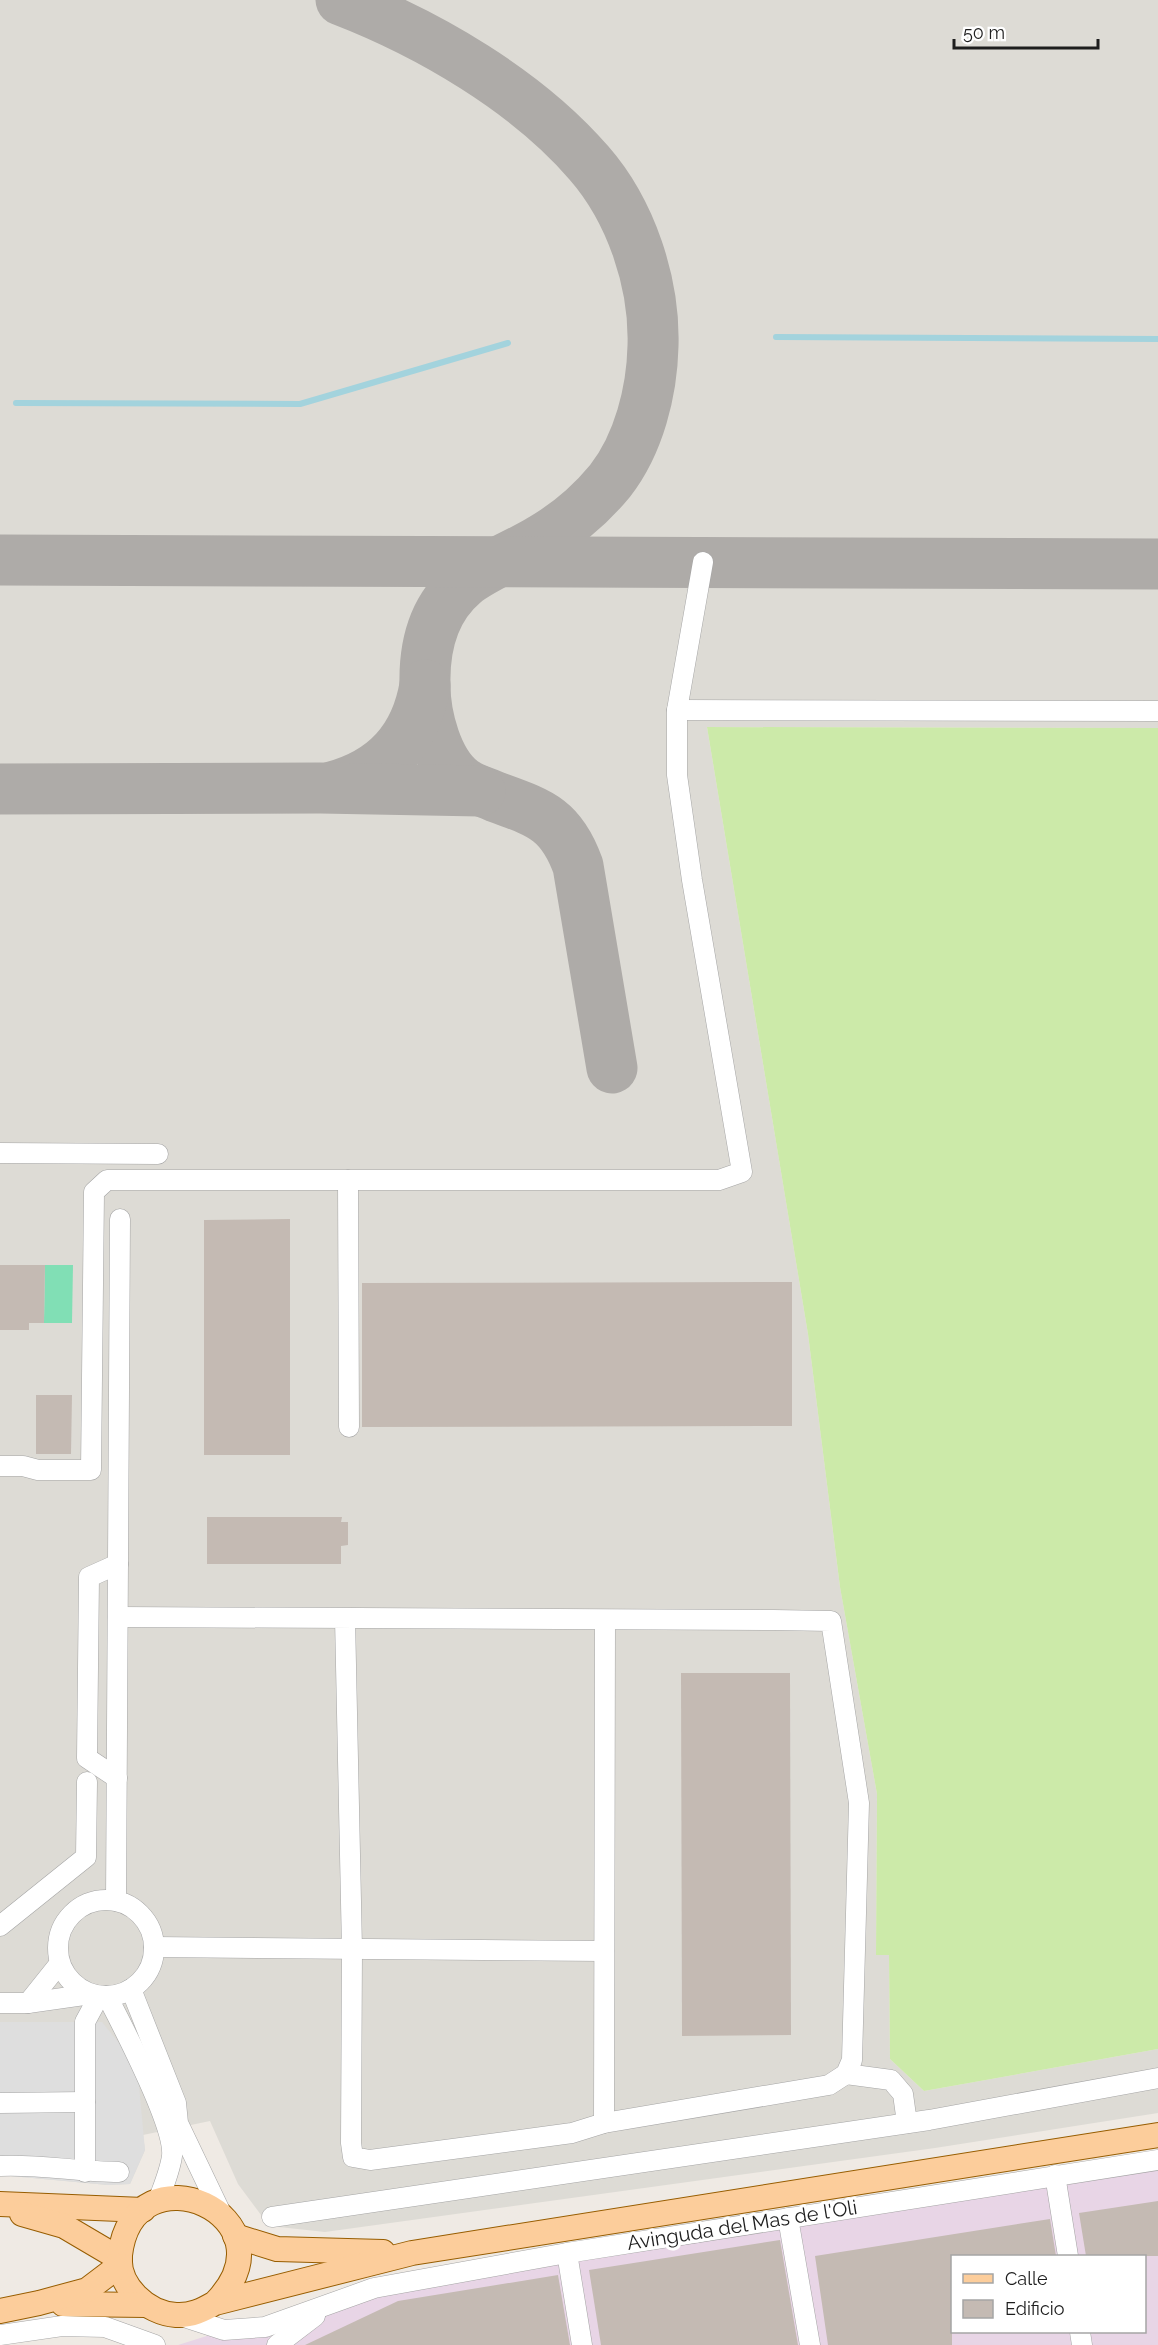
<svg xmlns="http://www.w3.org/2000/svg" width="1158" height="2345" font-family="Raleway,sans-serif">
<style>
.industrial{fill:#e8d5e6;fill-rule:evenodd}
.airport{fill:#dddbd5}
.grass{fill:#cceaa9}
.pitch{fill:#81dfb5}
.parking{fill:#dedede}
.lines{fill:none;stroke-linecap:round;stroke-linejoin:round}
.stream{stroke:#a3d3dd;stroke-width:6}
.taxiway{stroke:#aeaba8;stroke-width:51}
.building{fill:#c4bab3}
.minor-casing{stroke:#a5a5a5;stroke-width:21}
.major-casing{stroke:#975d00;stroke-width:26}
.minor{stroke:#fff;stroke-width:20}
.major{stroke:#fccd9b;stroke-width:24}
.labels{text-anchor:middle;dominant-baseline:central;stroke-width:6;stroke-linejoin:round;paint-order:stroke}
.street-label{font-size:20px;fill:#1e1e1e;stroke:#fff}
</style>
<rect width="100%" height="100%" fill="#efeae4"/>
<path class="industrial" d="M1158 2163V2345H178L392 2278ZM952 2256H1144V2332H952Z"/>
<path class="airport" d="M0 0H1158V728L707 727 808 1334 840 1587 877 1794 876 1954H889L890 2059 924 2091 1158 2049V2113L935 2148 325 2232 279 2227 264 2219 238 2184 210 2121 143 2135 145 2150 130 2184 108 2185 0 2175Z"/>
<path class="grass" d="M707 727 1158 728V2049L924 2091 890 2059 889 1955H876L877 1794 840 1587 808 1334Z"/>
<path class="pitch" d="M45 1265H73L72 1323H44Z"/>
<path class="parking" d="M0 2022H102L124 2049 138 2076 145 2150 130 2184 108 2185 0 2175Z"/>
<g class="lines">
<g class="stream">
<path d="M776 337 1158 339"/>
<path d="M16 403 300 404 508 343"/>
</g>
<g class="taxiway">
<path d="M341 0C429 34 527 91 589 163 631 211 655 283 653 346 652 391 639 444 610 481 591 504 568 524 542 539 520 553 483 567 464 583 433 609 424 646 425 685 425 716 437 763 463 782 472 789 485 792 496 797 540 813 561 819 578 866L612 1068"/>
<path d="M0 560 1158 564"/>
<path d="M332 787C385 773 416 739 425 685"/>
<path d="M0 789 320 788 480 791"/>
</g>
</g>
<g class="building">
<path d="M290 1219V1455H204V1220Z"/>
<path d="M0 1265H45L44 1323H29V1330H0Z"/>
<path d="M792 1282V1426L362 1427V1283Z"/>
<path d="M36 1395H72L71 1454H36Z"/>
<path d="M207 1517H342L341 1522H348V1545L341 1546V1564H207Z"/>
<path d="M681 1673H790L791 2035 682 2036Z"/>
<path d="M1158 2201V2256H1086L1079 2213Z"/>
<path d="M1050 2219 1056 2256H952V2345H828L815 2256Z"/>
<path d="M780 2240 798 2345H601L589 2270Z"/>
<path d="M558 2275 570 2345H305L398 2301Z"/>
</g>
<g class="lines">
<g class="minor-casing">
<g id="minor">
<path d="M677 710 1158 711"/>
<path d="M0 1153 158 1154"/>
<path d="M348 1180 349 1427"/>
<path d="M0 1466H23L38 1470H91L94 1192 107 1180H719L742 1172 692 880 677 775V710L703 562"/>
<path d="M118 1617 774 1620 831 1621 859 1803 852 2060 846 2074 829 2085 604 2123 572 2133 370 2160 353 2157 351 2143 352 1949 345 1618"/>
<path d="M117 1778 87 1758 89 1577 118 1564"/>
<circle cx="106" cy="1948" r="48"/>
<path d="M116 1901 120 1219"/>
<path d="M0 1926 86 1857 87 1782"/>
<path d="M154 1947 604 1951"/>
<path d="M131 1989 176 2103 178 2123 222 2215"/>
<path d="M107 1996C123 2027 175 2126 172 2156 170 2171 163 2187 158 2201"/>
<path d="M0 2003H28L91 1994"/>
<path d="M28 2003 60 1963"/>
<path d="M846 2074 891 2080 903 2094 907 2123"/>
<path d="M0 2103 85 2102"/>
<path d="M604 2123 605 1620"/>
<path d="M0 2166C40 2164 79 2172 119 2172"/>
<path d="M85 2172V2022L99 1996"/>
<path d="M1055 2175 1068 2256"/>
<path d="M272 2217 929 2120 1158 2078"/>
<path d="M788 2218 810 2345"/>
<path d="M567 2253 582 2345"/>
<path d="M178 2315 224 2330 265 2327 374 2288 567 2253 1158 2160"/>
<path d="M1080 2332 1082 2345"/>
<path d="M0 2335 62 2326 105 2327 155 2345"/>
<path d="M277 2345 315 2316"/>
</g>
</g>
<g class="major-casing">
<g id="major">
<path d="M0 2204 143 2210"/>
<path d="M22 2214 64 2226 120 2259"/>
<path d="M235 2236 277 2249 383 2252"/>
<path d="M215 2303C300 2216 133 2143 120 2255 117 2286 147 2313 176 2315 191 2316 203 2310 215 2303L412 2253 1158 2135"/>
<path d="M63 2304 146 2305"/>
<path d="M0 2311 39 2303 87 2290 120 2265"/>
</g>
</g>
<use href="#minor" class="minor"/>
<use href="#major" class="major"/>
</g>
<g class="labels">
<g class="street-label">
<text transform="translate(742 2225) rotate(-9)">Avinguda del Mas de l'Oli</text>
</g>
</g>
<rect x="951" y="2255" width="195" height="78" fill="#ffffff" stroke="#a5a5a5" stroke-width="1.5"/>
<rect x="963" y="2274" width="30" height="9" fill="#fccd9b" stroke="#a5a5a5" stroke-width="1.5"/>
<text x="1005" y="2285" font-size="18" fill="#1e1e1e">Calle</text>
<rect x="963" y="2300" width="30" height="18" fill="#c4bab3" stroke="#a5a5a5" stroke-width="1.5"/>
<text x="1005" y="2315" font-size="18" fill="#1e1e1e">Edificio</text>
<path d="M954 39v9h144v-9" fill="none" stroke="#1e1e1e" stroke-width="3"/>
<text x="963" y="39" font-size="18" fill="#1e1e1e" stroke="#ffffff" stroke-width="4.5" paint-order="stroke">50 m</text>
</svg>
